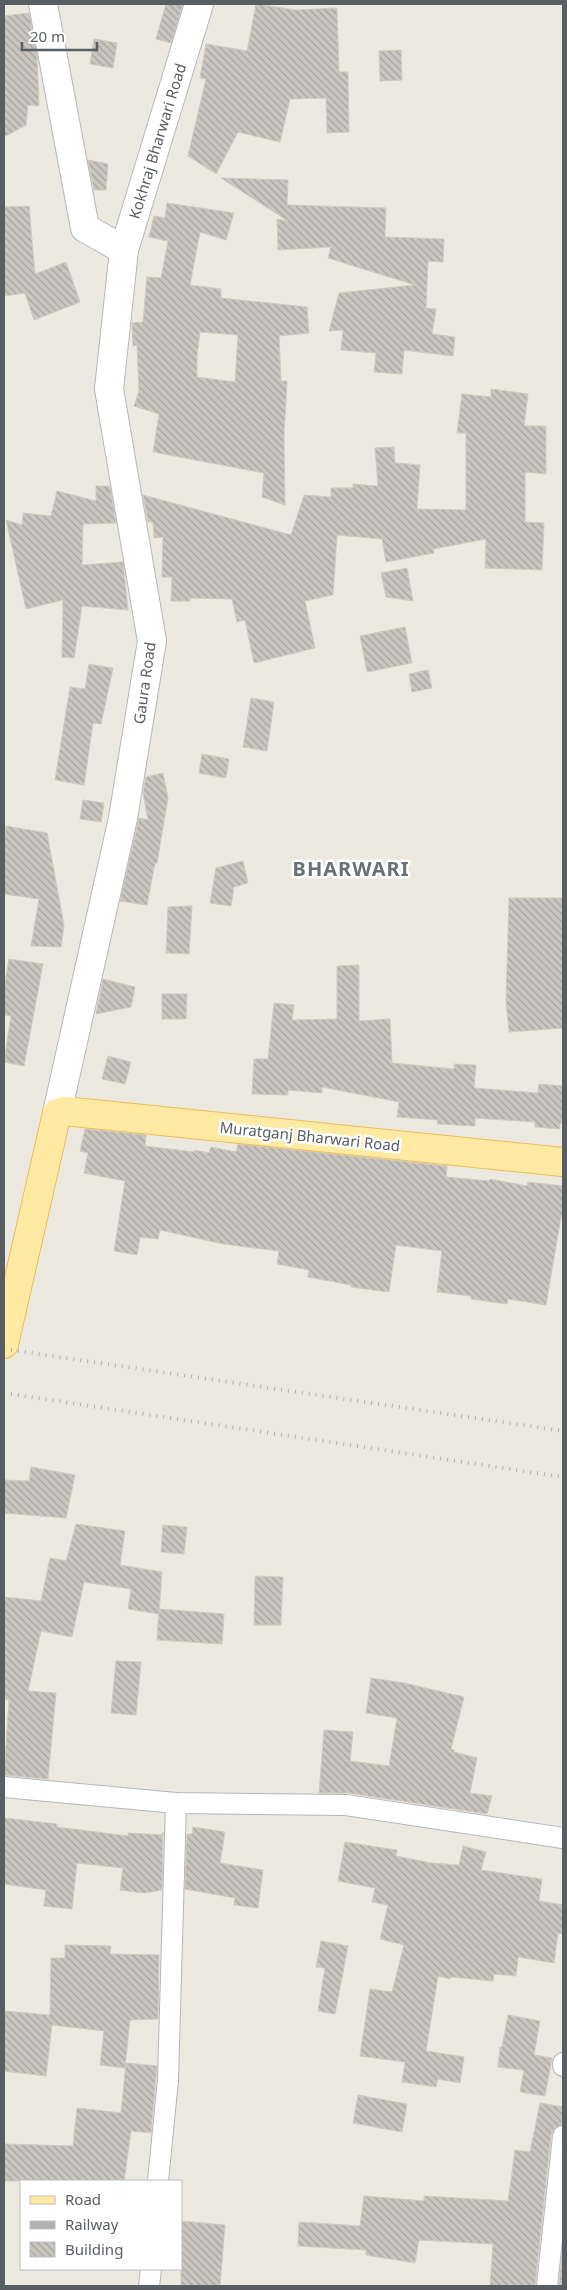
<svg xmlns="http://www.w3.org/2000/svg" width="567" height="2290" font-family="'Noto Sans',sans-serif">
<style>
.building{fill:url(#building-back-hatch);stroke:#d1cabf;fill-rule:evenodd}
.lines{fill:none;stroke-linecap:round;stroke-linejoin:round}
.street-casing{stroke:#b3b7bc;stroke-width:22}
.secondary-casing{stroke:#b4b8be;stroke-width:30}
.primary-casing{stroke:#f1bb55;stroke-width:30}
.street{stroke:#fff;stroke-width:20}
.secondary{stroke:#fff;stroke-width:28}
.primary{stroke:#ffeaa3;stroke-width:28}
.rail{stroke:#b0b1b2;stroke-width:4;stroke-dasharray:1 6;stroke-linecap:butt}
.labels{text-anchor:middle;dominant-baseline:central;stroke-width:5;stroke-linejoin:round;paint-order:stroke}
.street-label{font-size:15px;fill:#595e62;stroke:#fff}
.district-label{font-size:20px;font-weight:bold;letter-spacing:1px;fill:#6a7074;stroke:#fff}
</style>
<defs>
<pattern id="building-back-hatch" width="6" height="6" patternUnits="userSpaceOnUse" patternTransform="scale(1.25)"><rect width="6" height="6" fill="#c9c5c0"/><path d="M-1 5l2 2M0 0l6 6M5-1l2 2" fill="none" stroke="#a6a39f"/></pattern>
</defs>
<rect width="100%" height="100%" fill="#ece9e1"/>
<g class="building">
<path d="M166 4H183L171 43 156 39Z"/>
<path d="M256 4 296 10 337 8 339 72H348L349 132 327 133 326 98 290 99 280 142 238 132 216 174 188 156 206 79 200 78 206 44 247 51Z"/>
<path d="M29 13 37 56 39 106 28 105 26 125 4 137V16Z"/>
<path d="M94 39 117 43 113 68 90 64Z"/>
<path d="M401 50 402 80 380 81 379 51Z"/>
<path d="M88 160 108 164 106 190H94Z"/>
<path d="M221 178 288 180 287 205 386 208 385 237 444 239 443 262 428 261 426 308 436 309 432 334 455 337 453 356 404 350 402 374 374 372 376 353 341 350 343 330 329 331 339 293 415 285 328 258 331 247 278 250 277 219 288 221Z"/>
<path d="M167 203 234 213 226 240 200 232 190 285 221 289V298L307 307 309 333 279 336 281 381H287L284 435 285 505 262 497 264 473 153 452 159 414 134 406 139 391 137 345 133 346 132 323 143 322 147 277 161 278 168 241 149 237 154 216 165 218ZM200 332 238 335 235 382 197 377V356Z"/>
<path d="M29 206 35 274 66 262 80 302 34 320 25 293 4 296V207Z"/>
<path d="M491 389 528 394 524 426H546V474L525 472V522L544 523 542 570 485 568 486 539 433 549 434 553 386 562 382 539 337 535 333 595 305 601 315 648 254 663 245 620 237 622 232 599 191 598 190 601H171L172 577H162L163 537 154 538 153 522H148L143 495 291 535 304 495 331 497V488H353V484L378 486 375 448 394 447 395 463 420 465 417 509 466 510V433H457L462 394 491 397Z"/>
<path d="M96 486H110L116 523 83 524 82 565 123 562 128 610 82 606 74 658 62 657 63 600 26 609 6 520 22 525 23 513 51 516 57 491 96 501Z"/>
<path d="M407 568 413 601 386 597 381 573Z"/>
<path d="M405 627 412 663 367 672 360 636Z"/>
<path d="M89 664 113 668 101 724 93 723 84 785 55 780 70 687 85 689Z"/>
<path d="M428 670 432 688 412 692 409 674Z"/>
<path d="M251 698 274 702 267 751 243 747Z"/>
<path d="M202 754 229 759 226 778 199 773Z"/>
<path d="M163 773 168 798 157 863H155L147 905 120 901 139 818 148 820 143 793 146 777Z"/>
<path d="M83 800 104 803 101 822 80 819Z"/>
<path d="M6 826 47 833 64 925 61 947 31 946 39 899 4 894V840Z"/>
<path d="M243 861 248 883 234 887 231 906 210 903 216 868Z"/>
<path d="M509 898H563V1028L509 1032 506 1001Z"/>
<path d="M192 906 189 954 166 953 168 907Z"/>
<path d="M9 959 43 964 24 1066 4 1062 11 1016 4 1015V988Z"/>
<path d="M359 965V1021L390 1019 392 1063 454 1069V1064L476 1065 474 1088 538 1093 539 1084 563 1086V1123H560V1129L535 1127V1122L475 1118V1126L437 1124 438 1120 397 1117 399 1102 322 1087V1093L288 1090V1095L252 1094 254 1059H268L274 1003 294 1005 292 1020 337 1019V966Z"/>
<path d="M103 979 135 987 131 1007 96 1014Z"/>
<path d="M162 994H187L186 1019H162Z"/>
<path d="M108 1056 131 1062 125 1084 102 1079Z"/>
<path d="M85 1129 146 1135 145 1146 194 1152V1150L209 1153 211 1147 236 1152 238 1144 447 1166 446 1177 489 1181 490 1179 527 1186 528 1182 563 1186V1217H561L546 1305 508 1299 507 1304 471 1299V1296L437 1292 442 1251 396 1245 389 1292 351 1287V1285L308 1277 309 1270 277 1264 279 1251 223 1244 160 1230 158 1239 140 1237 137 1255 114 1251 125 1181 84 1173 88 1153 80 1151Z"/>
<path d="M31 1467 75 1475 66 1518 4 1513V1480L29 1481Z"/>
<path d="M76 1524 125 1531 120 1565 162 1572 159 1614 128 1609 131 1589 84 1582 72 1637 41 1631 28 1691 56 1693 48 1779 4 1775 9 1700 4 1699V1597L41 1601 50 1558 66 1561Z"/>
<path d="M163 1525 187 1527 184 1554 161 1552Z"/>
<path d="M255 1576 283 1577 281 1625H254Z"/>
<path d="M159 1609 224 1614 222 1644 157 1640Z"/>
<path d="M116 1661 141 1662 136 1715 111 1713Z"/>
<path d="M371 1678 404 1683 464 1697 451 1749 454 1750V1752L477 1758 470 1793 492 1796 487 1814 348 1793H319L324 1730 353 1732 350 1761 389 1766 397 1718 366 1713Z"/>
<path d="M4 1818 57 1824V1827L128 1836V1833L163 1835V1832L162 1890 144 1893 120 1890 123 1868 77 1863 72 1909 44 1906 46 1890 4 1884Z"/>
<path d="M193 1827 225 1832 220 1863 263 1870 258 1908 234 1905 235 1898 185 1889 187 1834H192Z"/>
<path d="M345 1842 397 1850 396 1856 431 1863 459 1865 463 1846 486 1852 481 1870 542 1879 539 1901 563 1905V1934L558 1933 554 1963 518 1957 516 1976 494 1974 493 1981 451 1977 450 1979 438 1976 426 2051 464 2057 460 2083 438 2079 436 2087 402 2082 405 2062 360 2056 370 1989 392 1992 404 1945 380 1939 388 1905 372 1902 375 1888 338 1881Z"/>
<path d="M321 1941 348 1946 335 2014 318 2011 325 1968 316 1967Z"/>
<path d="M65 1945 111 1946 110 1954 159 1955 158 2019 130 2020 125 2068 100 2065 104 2031 52 2025 46 2076 4 2071V2011L50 2015 51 1958H65Z"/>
<path d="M508 2015 540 2021 534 2055 552 2058 545 2096 520 2092 524 2070 498 2067 500 2047H502Z"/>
<path d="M126 2063 157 2066 151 2133 131 2131 124 2181H4V2144L73 2146 77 2108 121 2113Z"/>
<path d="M358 2095 407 2104 402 2132 353 2123Z"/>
<path d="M540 2103 563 2107V2113L561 2125 554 2129 551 2135 535 2286H490L493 2244 419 2240 415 2263 366 2255V2250L298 2246 299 2222 360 2226 364 2196 424 2201V2196L508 2201 515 2150 530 2152Z"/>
<path d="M181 2221 225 2225 220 2286H181Z"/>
<path d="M563 2246V2286H559Z"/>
</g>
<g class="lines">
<g class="street-casing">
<g id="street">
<path d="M4 1787 176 1803 346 1805 563 1838"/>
<path d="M563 2063V2066"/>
<path d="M158 2181 168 2080 176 1803"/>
<path d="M149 2286 151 2269"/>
<path d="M547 2286 563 2136"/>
</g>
</g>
<g class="secondary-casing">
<g id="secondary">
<path d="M43 4 85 228 124 250"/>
<path d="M57 1113 123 818 152 641 109 389 124 250 199 4"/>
</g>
</g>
<g class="primary-casing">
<path id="primary" d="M4 1344 57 1113 64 1111 563 1162"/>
</g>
<use href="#street" class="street"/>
<use href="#secondary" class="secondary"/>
<use href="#primary" class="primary"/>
<g class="rail">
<path d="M4 1349 563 1431"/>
<path d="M4 1393 563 1477"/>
</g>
</g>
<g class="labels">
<g class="street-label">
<text transform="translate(157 141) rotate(-73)">Kokhraj Bharwari Road</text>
<text transform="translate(144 683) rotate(-82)">Gaura Road</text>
<text transform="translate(310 1136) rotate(6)">Muratganj Bharwari Road</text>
</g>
<g class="district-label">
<text x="351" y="868">BHARWARI</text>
</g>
</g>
<rect width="567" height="2290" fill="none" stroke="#595e62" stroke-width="10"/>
<rect x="20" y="2180" width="162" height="90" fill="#ffffff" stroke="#bdbfc0"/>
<rect x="30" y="2196" width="25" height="8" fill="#ffeaa3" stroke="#bdbfc0"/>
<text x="65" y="2205" font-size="15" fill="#595e62">Road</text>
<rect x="30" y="2221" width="25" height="8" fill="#b0b1b2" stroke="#bdbfc0"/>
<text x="65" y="2230" font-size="15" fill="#595e62">Railway</text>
<rect x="30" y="2242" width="25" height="15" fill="url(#building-back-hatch)" stroke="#bdbfc0"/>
<text x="65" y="2255" font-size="15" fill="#595e62">Building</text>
<path d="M22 42v8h75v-8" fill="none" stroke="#595e62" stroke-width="2.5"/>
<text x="30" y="42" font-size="15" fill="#595e62" stroke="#ffffff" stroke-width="4" paint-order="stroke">20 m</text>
</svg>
